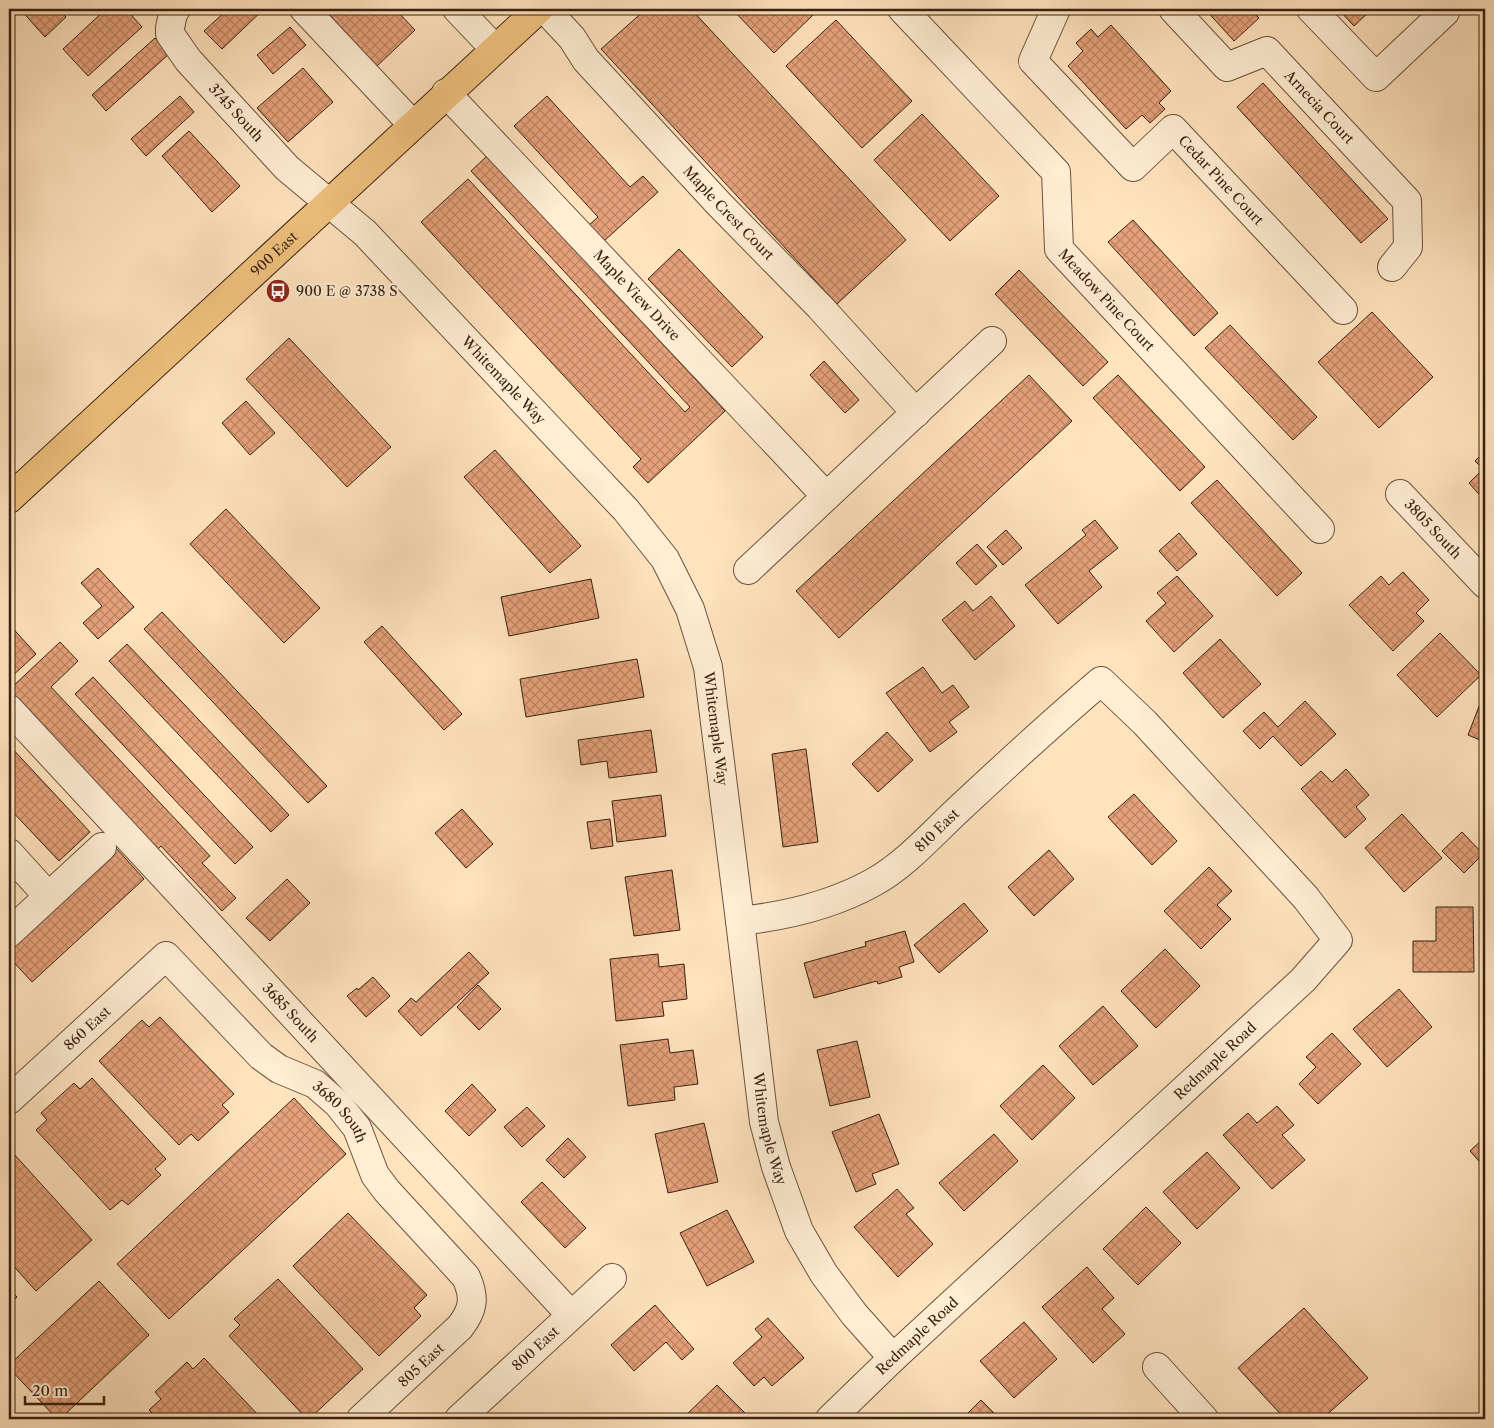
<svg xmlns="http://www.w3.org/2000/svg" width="1494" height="1428" font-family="'Libre Caslon Text',serif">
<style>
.building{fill:url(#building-cross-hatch);stroke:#392012}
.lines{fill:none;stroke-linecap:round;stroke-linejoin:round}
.minor-casing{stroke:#6a513d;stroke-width:30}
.major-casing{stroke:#392012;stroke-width:30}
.minor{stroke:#ffedd4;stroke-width:28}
.major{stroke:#f0c27e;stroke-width:28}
.labels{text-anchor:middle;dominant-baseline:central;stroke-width:4.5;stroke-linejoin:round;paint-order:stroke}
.street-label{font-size:14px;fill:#392012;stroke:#ffedd4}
.poi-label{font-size:14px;fill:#392012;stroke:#ffedd4;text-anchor:start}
</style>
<defs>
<pattern id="building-cross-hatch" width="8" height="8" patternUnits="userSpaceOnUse" patternTransform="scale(1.25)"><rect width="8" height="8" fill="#e5a17a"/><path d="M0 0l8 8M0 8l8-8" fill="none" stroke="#bb8363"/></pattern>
</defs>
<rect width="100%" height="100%" fill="#ffe3bd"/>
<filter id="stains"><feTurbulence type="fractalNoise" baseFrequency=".004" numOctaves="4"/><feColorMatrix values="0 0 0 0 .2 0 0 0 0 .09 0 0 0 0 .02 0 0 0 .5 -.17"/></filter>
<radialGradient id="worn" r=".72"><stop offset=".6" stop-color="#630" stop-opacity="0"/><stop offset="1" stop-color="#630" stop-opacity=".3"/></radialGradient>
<g class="building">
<path d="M20 9H59L66 17 45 37Z"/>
<path d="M106 9H126L142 27 88 76 63 49Z"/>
<path d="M228 9H264L222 49 204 31Z"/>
<path d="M324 9H395L415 30 377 66Z"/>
<path d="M646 9H691L906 240 837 304 601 49Z"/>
<path d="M732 9H809L814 14 774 53Z"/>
<path d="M1205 9H1251L1259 18 1234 41Z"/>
<path d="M1338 9H1381L1374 15 1370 11 1354 26Z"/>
<path d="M836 20 912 101 862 148 786 66Z"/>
<path d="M1111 25 1171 91 1159 103 1165 109 1150 123 1142 115 1126 129 1068 66 1083 51 1076 43 1091 29 1098 37Z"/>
<path d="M290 27 306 45 273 74 257 55Z"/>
<path d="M155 38 169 54 106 111 92 95Z"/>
<path d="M303 68 333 102 288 142 257 108Z"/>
<path d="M1263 83 1388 219 1361 243 1237 107Z"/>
<path d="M180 96 194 112 146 156 131 139Z"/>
<path d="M547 96 630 187 643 176 658 192 604 241 589 225 598 217 514 126Z"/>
<path d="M922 114 999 196 950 241 874 160Z"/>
<path d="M189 131 240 186 212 212 162 156Z"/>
<path d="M487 156 725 411 648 483 633 467 641 459 421 222 468 179 685 412 690 407 471 171Z"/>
<path d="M1133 220 1218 313 1194 336 1108 242Z"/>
<path d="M679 249 763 337 732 367 648 279Z"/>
<path d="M1019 270 1108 362 1083 386 995 294Z"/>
<path d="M1372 312 1433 377 1379 428 1318 362Z"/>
<path d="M1230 325 1317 417 1293 440 1205 348Z"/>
<path d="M289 338 391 447 347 487 246 379Z"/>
<path d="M824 361 859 400 845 413 810 375Z"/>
<path d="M1029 375 1072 421 839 638 796 591Z"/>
<path d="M1118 375 1205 467 1180 491 1093 398Z"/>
<path d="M246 401 275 433 250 455 222 423Z"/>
<path d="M495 450 581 546 550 573 464 477Z"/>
<path d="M1485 451V501L1469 483 1483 469 1475 461Z"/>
<path d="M1217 480 1302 573 1277 596 1191 503Z"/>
<path d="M226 509 320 608 284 643 190 544Z"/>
<path d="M1095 520 1118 548 1089 571 1102 587 1058 624 1025 585 1086 535 1082 530Z"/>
<path d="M1006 530 1022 548 1003 565 987 547Z"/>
<path d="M1179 533 1197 554 1177 571 1159 551Z"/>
<path d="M977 544 997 566 976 585 956 563Z"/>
<path d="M98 568 134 607 98 639 83 623 102 606 81 583Z"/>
<path d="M1403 572 1429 600 1416 613 1424 621 1393 651 1349 605 1381 576 1389 585Z"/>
<path d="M1177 576 1213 616 1174 652 1146 621 1166 603 1157 593Z"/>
<path d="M591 579 599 618 509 636 501 597Z"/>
<path d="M991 596 1015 626 975 660 942 620 965 601 973 611Z"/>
<path d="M162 612 327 786 308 803 144 629Z"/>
<path d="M9 624 36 654 9 679Z"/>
<path d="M382 626 462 714 444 730 364 642Z"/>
<path d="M1440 633 1481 675 1437 717 1397 675Z"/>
<path d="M1220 639 1261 684 1223 718 1183 673Z"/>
<path d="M60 642 78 661 51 687 210 856 202 863 236 898 222 911 161 846 157 850 9 692V690Z"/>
<path d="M127 644 289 815 271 832 109 661Z"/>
<path d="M637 659 644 697 526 717 520 679Z"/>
<path d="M923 667 942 693 953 685 969 707 949 722 957 732 930 752 886 693Z"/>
<path d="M93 677 253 847 235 864 75 694Z"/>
<path d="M1483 696H1485V742L1468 735Z"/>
<path d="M1305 701 1336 734 1301 766 1273 736 1260 749 1243 731 1264 712 1278 727Z"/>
<path d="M651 730 657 772 609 778 607 761 581 765 578 740Z"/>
<path d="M887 732 913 760 878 792 852 764Z"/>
<path d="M9 745 90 832 59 861 9 808Z"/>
<path d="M806 749 818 842 783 847 772 754Z"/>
<path d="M1346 769 1369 795 1356 807 1366 819 1345 838 1301 789 1321 771 1332 782Z"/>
<path d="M1134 794 1177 841 1152 865 1108 817Z"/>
<path d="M661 795 666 836 617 842 612 801Z"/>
<path d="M462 809 493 844 466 868 435 833Z"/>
<path d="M1402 814 1442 858 1404 892 1365 848Z"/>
<path d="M610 819 613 846 591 849 587 822Z"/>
<path d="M1462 832 1483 854 1464 873 1442 851Z"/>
<path d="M116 848 144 879 32 982 9 957V947Z"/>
<path d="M1049 850 1074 879 1034 916 1008 887Z"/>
<path d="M1209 867 1232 891 1217 905 1231 919 1201 949 1164 911Z"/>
<path d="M672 870 680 930 634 936 625 877Z"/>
<path d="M287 879 310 903 270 941 246 918Z"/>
<path d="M964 903 988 931 939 973 914 945Z"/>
<path d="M1436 907H1473L1474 972H1413V941H1436Z"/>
<path d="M905 931 914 962 899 967 902 977 878 984 877 981 814 998 804 963 866 946 865 942Z"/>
<path d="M1165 949 1200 986 1156 1028 1121 991Z"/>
<path d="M469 952 489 973 421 1036 398 1011 411 998 416 1002Z"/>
<path d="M658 954 659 967 684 964 687 999 662 1002 664 1016 616 1021 610 959Z"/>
<path d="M373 977 390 996 366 1017 347 996 357 988 358 990Z"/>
<path d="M478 985 501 1009 479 1030 457 1007Z"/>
<path d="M1399 989 1432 1027 1387 1067 1353 1029Z"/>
<path d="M1103 1006 1138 1046 1093 1085 1059 1046Z"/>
<path d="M160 1017 234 1094 222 1105 229 1112 198 1141 191 1134 179 1145 99 1061 142 1020 149 1027Z"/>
<path d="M1332 1033 1361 1064 1318 1104 1299 1084 1316 1067 1306 1057Z"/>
<path d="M668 1039 670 1053 693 1050 698 1084 674 1087 675 1100 628 1106 620 1045Z"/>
<path d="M857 1041 870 1097 830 1106 817 1050Z"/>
<path d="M1043 1065 1075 1098 1032 1140 1000 1106Z"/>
<path d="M92 1078 166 1159 155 1169 161 1175 128 1205 122 1200 110 1210 36 1130 47 1120 41 1113 74 1083 80 1089Z"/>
<path d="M472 1084 496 1110 469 1136 445 1111Z"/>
<path d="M294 1098 346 1154 169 1319 117 1264Z"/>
<path d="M1277 1106 1294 1125 1282 1135 1305 1160 1272 1189 1223 1135 1248 1113 1257 1123Z"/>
<path d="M527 1107 545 1126 522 1147 504 1127Z"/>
<path d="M879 1114 899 1164 872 1174 876 1184 856 1192 832 1132Z"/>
<path d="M704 1123 718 1182 668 1193 655 1134Z"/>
<path d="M994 1134 1018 1161 964 1211 939 1183Z"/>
<path d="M1485 1137V1168L1470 1151Z"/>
<path d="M568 1138 586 1157 564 1178 546 1160Z"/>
<path d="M1207 1152 1240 1188 1197 1229 1163 1192Z"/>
<path d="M13 1153 92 1240 36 1291 9 1261V1157Z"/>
<path d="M542 1182 586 1228 565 1248 521 1202Z"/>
<path d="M897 1189 914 1208 906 1214 933 1244 898 1277 854 1227Z"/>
<path d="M1146 1207 1181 1243 1138 1285 1103 1249Z"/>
<path d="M727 1210 754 1262 707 1286 680 1233Z"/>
<path d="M348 1213 427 1295 414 1308 421 1316 379 1356 293 1266Z"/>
<path d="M1087 1267 1114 1298 1102 1309 1125 1334 1093 1363 1042 1307Z"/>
<path d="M278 1279 363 1369 309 1419H307L229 1336 240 1325 234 1319Z"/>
<path d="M99 1281 149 1335 60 1419H57L9 1368V1365Z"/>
<path d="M9 1288 17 1297 9 1304Z"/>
<path d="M655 1305 694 1349 682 1360 666 1342 634 1371 611 1345Z"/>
<path d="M1304 1308 1368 1378 1322 1419H1285L1238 1368Z"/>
<path d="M768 1318 804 1358 772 1386 764 1377 754 1386 733 1363 762 1337 755 1329Z"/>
<path d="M1024 1322 1057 1359 1014 1398 980 1361Z"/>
<path d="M204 1358 262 1419H158L149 1410 161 1399 155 1392 187 1362 193 1369Z"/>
<path d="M717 1385 751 1419H682Z"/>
<path d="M981 1400 1000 1419H962Z"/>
</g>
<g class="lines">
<g class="minor-casing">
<g id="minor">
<path id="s1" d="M176 9 173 13 170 28V34L188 60 287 168 365 233 626 510 665 559 690 609 708 667 740 921 764 1122 776 1167 799 1231 824 1274 854 1314 893 1358"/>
<path d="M304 9 412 124"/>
<path d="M457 9 495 49"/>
<path id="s2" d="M545 9 572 38 586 60 719 204 820 307 916 413"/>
<path id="s3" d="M902 9 1056 172 1059 249 1320 529"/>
<path id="s4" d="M1056 9 1033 61 1133 167 1173 129 1343 310"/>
<path id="s5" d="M1173 9 1227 67 1267 51 1407 201 1408 247 1392 267"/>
<path d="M1311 9 1376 77 1445 12"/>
<path id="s6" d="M446 93 826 496"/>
<path id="s7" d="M1400 494 1485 584"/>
<path d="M748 570 992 341"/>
<path id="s8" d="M9 709 571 1315"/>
<path d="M9 853 48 896"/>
<path id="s9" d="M740 921C786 916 833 905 874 882 906 864 933 833 960 808 1006 765 1053 722 1101 681L1145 723 1306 898 1338 940 1303 980 893 1358 830 1419"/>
<path d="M9 933 102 847"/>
<path id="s10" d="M9 1100 166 956 261 1056 279 1069 315 1084 338 1104 357 1128 375 1175 387 1191 466 1277C475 1297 474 1309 460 1327L361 1419"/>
<path d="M1157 1367 1204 1419"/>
<path id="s11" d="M459 1419 612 1278"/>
</g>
</g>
<g class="major-casing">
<g id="major">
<path id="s12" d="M9 499 539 9"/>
</g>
</g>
<use href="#minor" class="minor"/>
<use href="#major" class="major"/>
</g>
<defs>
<g id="bus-disc" transform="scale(1.25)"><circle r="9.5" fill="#8f2418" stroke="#ffedd4"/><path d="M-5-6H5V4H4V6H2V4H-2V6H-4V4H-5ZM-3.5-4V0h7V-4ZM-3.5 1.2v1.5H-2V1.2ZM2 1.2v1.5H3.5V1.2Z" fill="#fff"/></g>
</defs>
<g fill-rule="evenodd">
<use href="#bus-disc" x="278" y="291"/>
</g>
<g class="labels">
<g class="street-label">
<text stroke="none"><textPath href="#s5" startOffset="199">Arnecia Court</textPath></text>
<text stroke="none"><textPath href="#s1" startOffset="129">3745 South</textPath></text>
<text stroke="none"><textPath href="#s4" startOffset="328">Cedar Pine Court</textPath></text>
<text stroke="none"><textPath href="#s2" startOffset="275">Maple Crest Court</textPath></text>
<text stroke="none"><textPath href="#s12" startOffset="361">900 East</textPath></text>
<text stroke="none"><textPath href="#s6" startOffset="278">Maple View Drive</textPath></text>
<text stroke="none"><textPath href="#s3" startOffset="371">Meadow Pine Court</textPath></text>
<text stroke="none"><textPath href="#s1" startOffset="508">Whitemaple Way</textPath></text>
<text stroke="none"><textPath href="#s7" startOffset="48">3805 South</textPath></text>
<text stroke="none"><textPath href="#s1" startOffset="928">Whitemaple Way</textPath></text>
<text stroke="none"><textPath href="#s9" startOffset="222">810 East</textPath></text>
<text stroke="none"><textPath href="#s8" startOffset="414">3685 South</textPath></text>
<text stroke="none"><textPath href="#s10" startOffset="106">860 East</textPath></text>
<text transform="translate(1215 1061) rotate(-43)">Redmaple Road</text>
<text stroke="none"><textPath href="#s10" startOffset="450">3680 South</textPath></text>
<text stroke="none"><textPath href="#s1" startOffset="1332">Whitemaple Way</textPath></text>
<text transform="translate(917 1336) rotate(-43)">Redmaple Road</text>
<text stroke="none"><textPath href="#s11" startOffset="104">800 East</textPath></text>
<text transform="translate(421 1365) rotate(-43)">805 East</text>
</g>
<g class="poi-label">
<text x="296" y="291">900 E @ 3738 S</text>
</g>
</g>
<rect width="1494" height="1428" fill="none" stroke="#ffe3bd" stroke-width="30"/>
<rect x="10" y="10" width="1474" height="1408" fill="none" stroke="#392012" stroke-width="2.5"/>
<rect x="15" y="15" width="1464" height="1398" fill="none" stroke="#392012"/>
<path d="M25 1396v8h79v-8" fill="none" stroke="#392012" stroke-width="2.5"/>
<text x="32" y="1396" font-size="15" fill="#392012" stroke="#ffedd4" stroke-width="4" paint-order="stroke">20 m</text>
<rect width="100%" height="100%" filter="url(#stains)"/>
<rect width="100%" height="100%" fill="url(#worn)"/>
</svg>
